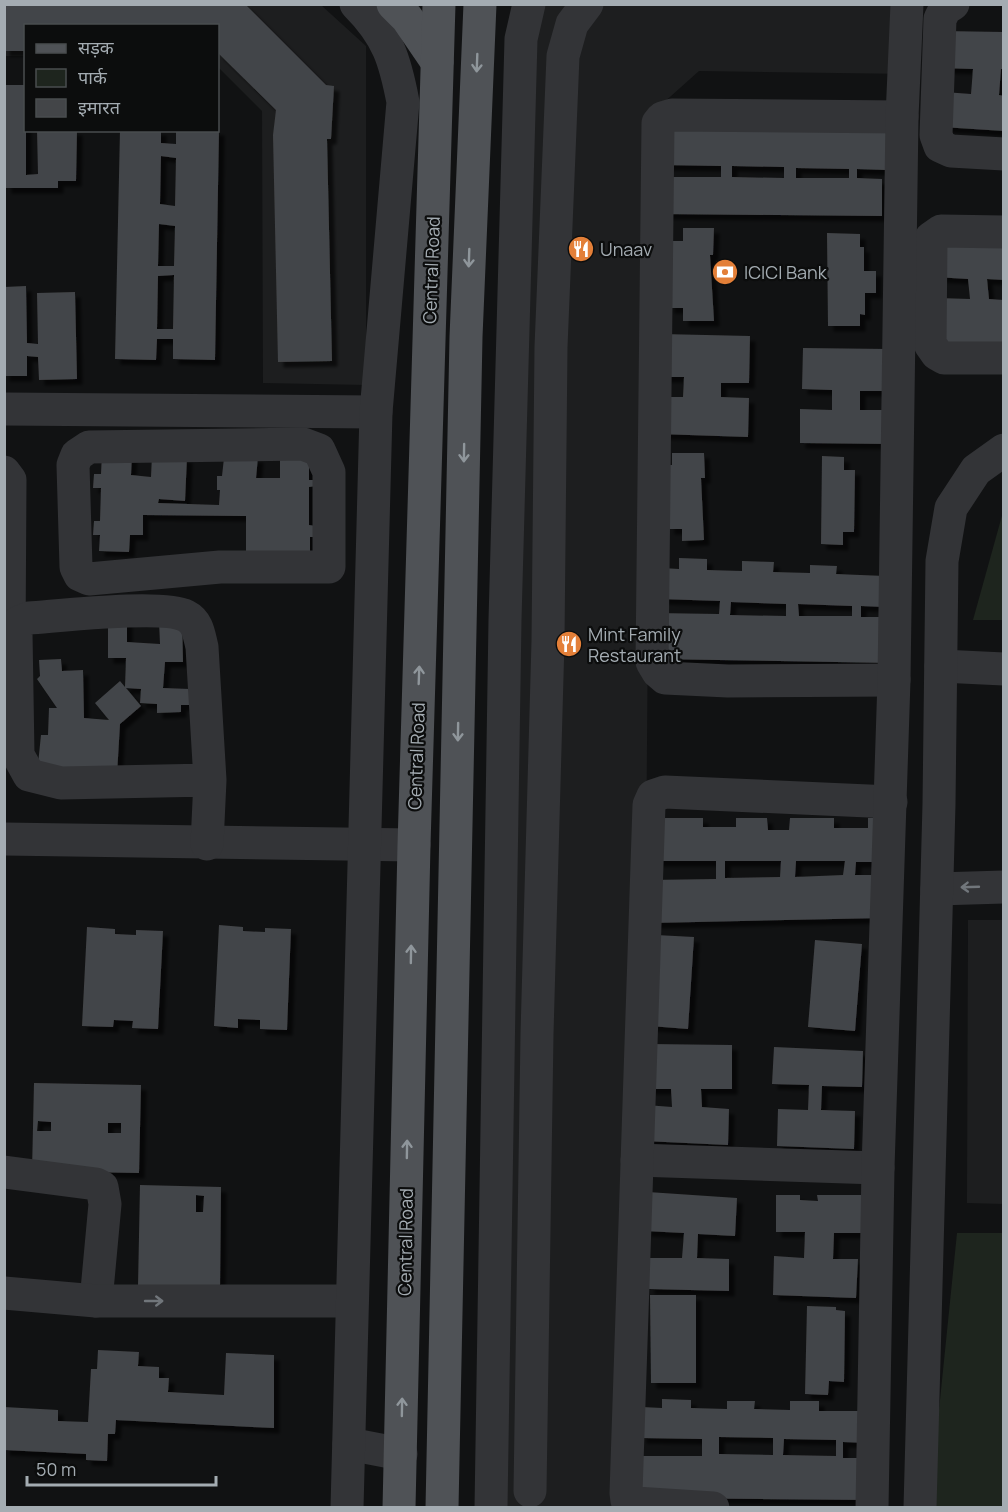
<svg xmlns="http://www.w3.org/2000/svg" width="1008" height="1512" font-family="Manrope,'Noto Sans Devanagari',sans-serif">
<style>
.built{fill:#1d1e1f}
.green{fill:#1e251e}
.building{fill:#434548;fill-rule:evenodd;filter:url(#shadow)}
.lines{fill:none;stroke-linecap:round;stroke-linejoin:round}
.minor{stroke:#333437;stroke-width:33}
.major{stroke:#4f5256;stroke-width:33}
.oneway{stroke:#8f969b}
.oneway2{stroke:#71767b}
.labels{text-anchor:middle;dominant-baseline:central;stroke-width:4.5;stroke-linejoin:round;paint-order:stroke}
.poi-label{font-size:18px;fill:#a4acb2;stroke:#0c0d0d;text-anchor:start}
.street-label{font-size:18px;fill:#a4acb2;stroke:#0c0d0d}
</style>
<defs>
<filter id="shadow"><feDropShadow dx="5.5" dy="5.5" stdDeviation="1.5" flood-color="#0009"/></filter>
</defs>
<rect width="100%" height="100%" fill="#111213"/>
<g class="built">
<path d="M5 5H321L366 46V385L263 383 262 111 218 67V26H26L25 56H5Z"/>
<path d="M519 5H913L910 74 699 71 652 113 641 1507 504 1508Z"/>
<path d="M968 920H1003V1204L967 1203Z"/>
</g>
<g class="green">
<path d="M1003 512V620H973Z"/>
<path d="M957 1233H1003V1507L929 1508Z"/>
</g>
<g class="building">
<path d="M4 4 246 5 326 85 334 86 331 139H327L332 361 278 362 273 135 276 110 218 53V26H26V51H4Z"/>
<path d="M942 31 1004 32V69H1001L999 95 1004 96V131L942 127 944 92 971 94 973 69 942 68Z"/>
<path d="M4 85H26V175L38 174 37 130H77L76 181H58V188H6Z"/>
<path d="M664 119 887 124 886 170 857 169V178L882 179V216L661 214V177H721V166L663 165ZM732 166 784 167V178L732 177ZM796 168 849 169V178H796Z"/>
<path d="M120 130H161V143L176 144V130H219L215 360 173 359V339H157L156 360 115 359ZM161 156 176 158 175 206 160 204ZM159 224 175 226 174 266H158ZM174 275 173 329H157L158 276Z"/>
<path d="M683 228H714L713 255H710L714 321H683V308H669V241H683Z"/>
<path d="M827 233 860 234V247H864V271H876V293H865V315L860 314V326H828Z"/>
<path d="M936 234 1004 237V280L987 279 989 299 1004 300V345L937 343 938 298 970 299 968 279 935 277Z"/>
<path d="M26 286 27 343 38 344 37 293 75 292 77 379 39 380 38 357 27 356V376H4V287Z"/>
<path d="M661 334 750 336 749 383H721V397L749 398 748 437 659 434 660 397H683L684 377H660Z"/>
<path d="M803 348 888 349V391H860V410H891L890 444 800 443V409L832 410V390L802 389Z"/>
<path d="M102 453 132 454 131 475 151 477 152 455 187 457 185 501 159 499 158 503 219 505 220 490H217V476H222L224 458 258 457 256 478H280V459H309V480H315L316 486 309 487V525L315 526 314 537H310V557L246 558V516H243L143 515V535H130L129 552 99 551 100 535H93L94 521H100L101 488H93L94 474H101Z"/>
<path d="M672 453H704L705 478H701L704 540 682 541V529H669L667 465H672Z"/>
<path d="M822 456 844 457V470H855L854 532H843V545L821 544Z"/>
<path d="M679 558 707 559V570L742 571V561L774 562 773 572 810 573V565L837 566 836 574 885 576 884 607 861 606V617H893V663L655 659V613L719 614 720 601 661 599 662 568 679 569ZM731 602 786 604V616L730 615ZM798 604 852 606V616H799Z"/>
<path d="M108 618H127V642L160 644 159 621 182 620 183 662H165L163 688 190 689 189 705H181V712L157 713V704L140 703 141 689 126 688 141 706 120 724 117 774H37L41 735H48L49 708H57L37 679 40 676 39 660 61 659 62 671 83 670 84 718 109 720 95 703 120 681 125 687 126 658H108Z"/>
<path d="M651 818H703V827H736V818H767L768 830H789L790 818H834V828H868V818H886V862H856L855 875H881L882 918 651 923 649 880 716 879V861H652ZM725 861H781L780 877 725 878ZM796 861H845L843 875 795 877Z"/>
<path d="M219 925 243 927V931L265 932V928L291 929 287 1030 260 1029V1020L238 1019V1028L214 1026Z"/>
<path d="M87 927 115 929V934L136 935V930L163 931 158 1029 132 1028 133 1021 114 1020 113 1027 82 1026Z"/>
<path d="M656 935 694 937 688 1029 650 1026Z"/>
<path d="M815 940 862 944 855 1031 808 1027Z"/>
<path d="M649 1044 732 1045V1089H701L702 1107 729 1109 728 1145 644 1141 646 1105 672 1107 671 1089H648Z"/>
<path d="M774 1047 863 1051 862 1087 822 1086 821 1110 855 1111 854 1149 777 1146 778 1109 808 1110 809 1085 772 1084Z"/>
<path d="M34 1083 141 1085 139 1173 32 1171ZM38 1121 51 1122V1131H37ZM108 1123H121V1133H108Z"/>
<path d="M140 1185 221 1187 220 1289 138 1287ZM196 1195 204 1196 203 1212H196Z"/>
<path d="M648 1192 737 1198 735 1236 698 1234 697 1258 729 1259V1291L649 1289V1258H682L684 1233 645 1231Z"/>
<path d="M776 1195H800V1200L818 1201 817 1195H862V1233H834L833 1259H858L856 1298 773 1295 774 1256 804 1258 805 1232H776Z"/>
<path d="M650 1295H696V1383H651Z"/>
<path d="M807 1306 836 1307V1310L845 1311 844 1382 829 1381 828 1395 805 1394Z"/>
<path d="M98 1350 139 1352 138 1366 159 1367V1378H169L168 1392 224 1395 226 1353 274 1355V1428L116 1420 115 1434H108L107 1461 86 1460V1454L4 1450V1407L58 1410V1421L88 1422 91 1369H97Z"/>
<path d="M662 1399 691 1400V1408L727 1409V1401H755L754 1409 790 1410V1401H819V1411H868V1443L843 1442V1458H870L869 1500 640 1498V1456H702V1439L641 1438 642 1407 662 1408ZM719 1437 773 1438V1455L719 1454ZM784 1439 836 1440V1456L783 1455Z"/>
</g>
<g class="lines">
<g class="minor">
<path d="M953 4 945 9 940 19 936 135 940 146 951 151 1004 154"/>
<path d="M1004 232 941 231 931 238 930 344 937 354 944 358H1004"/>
<path d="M4 409 376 412"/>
<path d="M303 444 319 450 329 472V567H220L89 579 80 575 76 567 73 465 77 455 89 447Z"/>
<path d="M4 472 10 480 9 646"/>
<path d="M941 666 1004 669"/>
<path d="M894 680 728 681 665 678 658 672 652 662 658 123 662 118 672 115 902 117"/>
<path d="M4 839 414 845"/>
<path d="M207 844 210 780 202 647C199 635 198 622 186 616 163 604 59 616 29 618L19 622 16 633 18 755 29 775 61 783 210 780"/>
<path d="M937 889 1004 887"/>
<path d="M637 1160 878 1168"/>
<path d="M4 1172 96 1184 102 1187 105 1204 96 1301"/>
<path d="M4 1293 96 1301H352"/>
<path d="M349 1444 401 1454"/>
<path d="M530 1491 537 1034 548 641 551 347 563 56 572 24 587 4"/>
<path d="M347 1508 376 412 403 102C395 60 388 36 356 4"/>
<path d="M491 1508 505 620 521 39 529 4"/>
<path d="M713 1508 635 1503 627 1501 626 1493 649 805 653 796 665 792 891 802"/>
<path d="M872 1508 878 1168 894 680 902 117 907 4"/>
<path d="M920 1508 939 804 942 561 951 508 976 470 1004 450"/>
</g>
<g class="major">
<path d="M393 4 407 18 437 62"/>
<path d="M399 1508 414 845 439 4"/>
<path d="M442 1508 466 337 480 4"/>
</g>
</g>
<defs><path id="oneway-shaft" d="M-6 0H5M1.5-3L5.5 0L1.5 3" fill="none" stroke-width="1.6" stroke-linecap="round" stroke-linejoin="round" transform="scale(1.5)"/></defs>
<g class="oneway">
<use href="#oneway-shaft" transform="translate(477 63) rotate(92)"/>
<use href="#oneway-shaft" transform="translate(469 258) rotate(92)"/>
<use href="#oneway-shaft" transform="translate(464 453) rotate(91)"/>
<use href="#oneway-shaft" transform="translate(419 675) rotate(-88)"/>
<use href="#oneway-shaft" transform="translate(458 732) rotate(91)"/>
<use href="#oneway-shaft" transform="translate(411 954) rotate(-89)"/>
<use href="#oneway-shaft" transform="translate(407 1149) rotate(-89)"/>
<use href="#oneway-shaft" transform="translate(402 1407) rotate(-89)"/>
</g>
<g class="oneway2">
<use href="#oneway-shaft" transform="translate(970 887) rotate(178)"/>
<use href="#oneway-shaft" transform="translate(154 1301)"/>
</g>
<defs>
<g id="restaurant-disc" transform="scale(1.35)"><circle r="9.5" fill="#e37f38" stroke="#0c0d0d"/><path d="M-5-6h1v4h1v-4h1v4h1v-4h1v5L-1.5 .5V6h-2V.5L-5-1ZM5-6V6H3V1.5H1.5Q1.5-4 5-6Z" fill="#fff"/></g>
<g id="bank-disc" transform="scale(1.35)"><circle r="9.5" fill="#e37f38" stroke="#0c0d0d"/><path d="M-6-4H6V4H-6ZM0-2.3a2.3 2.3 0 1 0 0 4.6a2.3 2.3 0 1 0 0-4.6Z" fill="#fff"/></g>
</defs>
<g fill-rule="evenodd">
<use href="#restaurant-disc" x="581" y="249"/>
<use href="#bank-disc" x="725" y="272"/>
<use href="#restaurant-disc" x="569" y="644"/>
</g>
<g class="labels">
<g class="poi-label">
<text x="600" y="249">Unaav</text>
<text x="744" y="272">ICICI Bank</text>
<text x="588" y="634">Mint Family<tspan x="588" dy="21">Restaurant</tspan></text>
</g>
<g class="street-label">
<text transform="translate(431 270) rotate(-88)">Central Road</text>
<text transform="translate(416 756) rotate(-88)">Central Road</text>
<text transform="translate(405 1242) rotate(-89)">Central Road</text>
</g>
</g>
<rect width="1008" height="1512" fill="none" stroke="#a4acb2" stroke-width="12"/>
<rect x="24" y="24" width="195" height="108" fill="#0c0d0d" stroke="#494d4f" stroke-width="1.5"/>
<rect x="36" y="44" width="30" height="9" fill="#4f5256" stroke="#494d4f" stroke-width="1.5"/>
<text x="78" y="54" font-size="18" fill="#a4acb2">सड़क</text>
<rect x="36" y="69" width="30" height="18" fill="#1e251e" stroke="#494d4f" stroke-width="1.5"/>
<text x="78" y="84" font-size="18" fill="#a4acb2">पार्क</text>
<rect x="36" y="99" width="30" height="18" fill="#434548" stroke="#494d4f" stroke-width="1.5"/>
<text x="78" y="114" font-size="18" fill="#a4acb2">इमारत</text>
<path d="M27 1476v9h189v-9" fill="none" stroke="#a4acb2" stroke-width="3"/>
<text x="36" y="1476" font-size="18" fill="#a4acb2" stroke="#0c0d0d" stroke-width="4.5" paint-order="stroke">50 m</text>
</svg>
